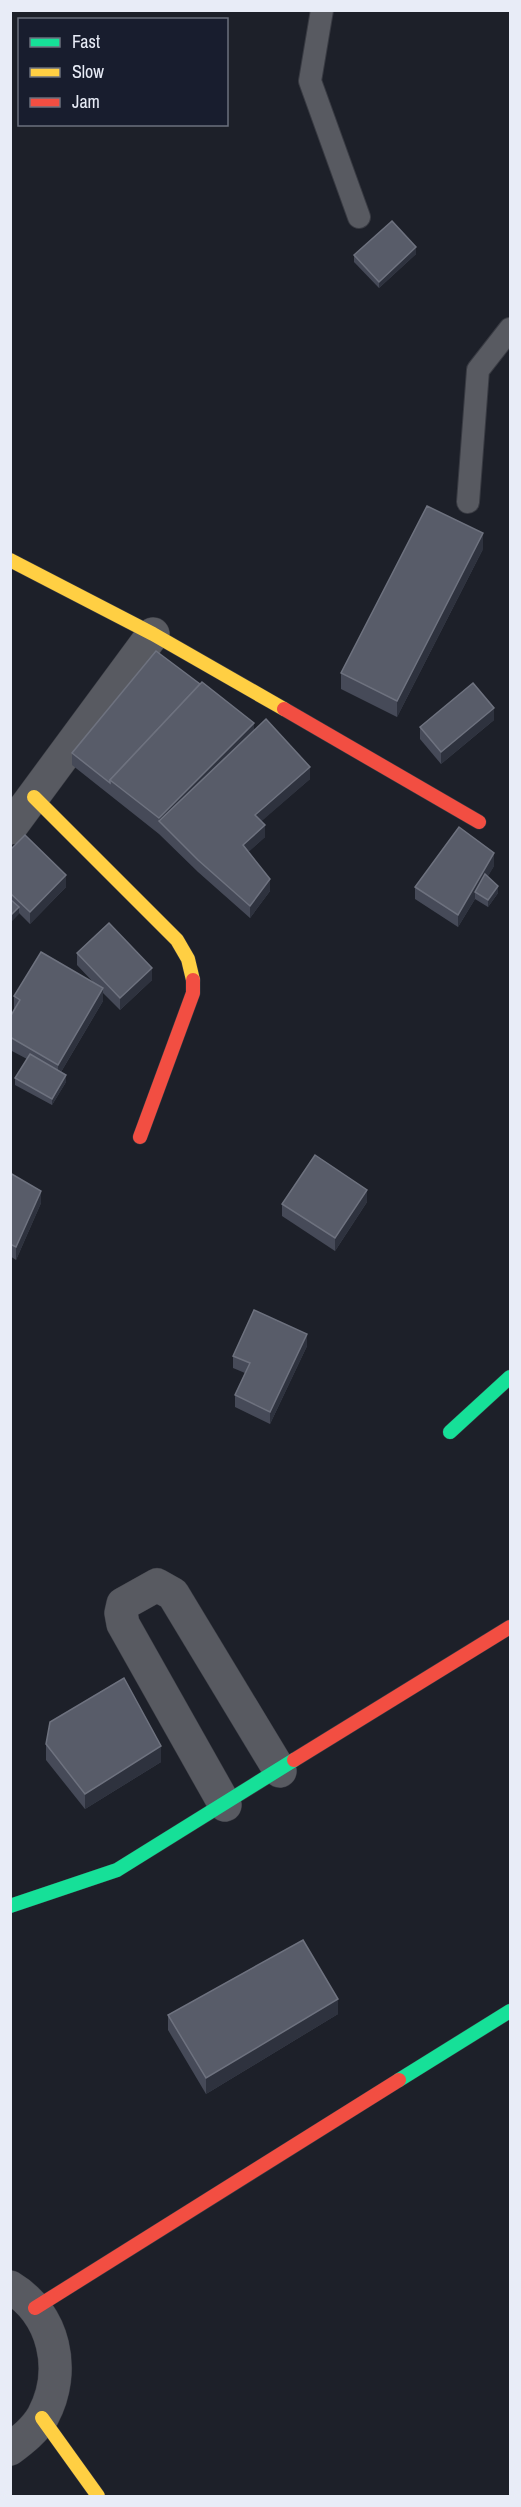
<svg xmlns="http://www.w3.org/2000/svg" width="521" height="2507" font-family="'Archivo Narrow',sans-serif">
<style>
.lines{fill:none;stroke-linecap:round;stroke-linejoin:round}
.lane-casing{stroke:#393b43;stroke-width:24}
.street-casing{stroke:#393b43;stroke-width:34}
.fast-casing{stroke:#393b43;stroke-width:15}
.slow-casing{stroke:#393b43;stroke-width:15}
.jam-casing{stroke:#393b43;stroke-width:15}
.lane{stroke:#585a61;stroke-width:22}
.street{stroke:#585a61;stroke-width:33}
.fast{stroke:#16e098;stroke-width:14}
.slow{stroke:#ffcf43;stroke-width:14}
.jam{stroke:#f24e42;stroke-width:14}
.wall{fill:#464a58}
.shaded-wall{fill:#2e323e}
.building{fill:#585c69;stroke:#6e727f;stroke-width:1.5}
</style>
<rect width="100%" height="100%" fill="#1d2029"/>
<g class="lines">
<g class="lane-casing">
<g id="lane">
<path d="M322 10 310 81 359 217"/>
<path d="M468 502 478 370 510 329"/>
</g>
</g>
<g class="street-casing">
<g id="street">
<path d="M10 828 153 634"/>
<path d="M225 1805 123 1624 121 1613 123 1604 157 1585 173 1594 280 1771"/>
<path d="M10 2287C55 2314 67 2371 43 2416 35 2430 22 2440 10 2449"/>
</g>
</g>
<g class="fast-casing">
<g id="fast">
<path d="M450 1432 510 1377"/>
<path d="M10 1906 117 1870 294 1760"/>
<path d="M399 2080 510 2011"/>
</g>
</g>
<g class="slow-casing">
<g id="slow">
<path d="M10 560 153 634 284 709"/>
<path d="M34 797 177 940 188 959 193 980"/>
<path d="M42 2418 98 2496"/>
</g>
</g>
<g class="jam-casing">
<g id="jam">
<path d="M284 709 479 822"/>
<path d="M140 1137 193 993V980"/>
<path d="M294 1760 510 1627"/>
<path d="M35 2308 399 2080"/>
</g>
</g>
<use href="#lane" class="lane"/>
<use href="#street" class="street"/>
<use href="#fast" class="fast"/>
<use href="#slow" class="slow"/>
<use href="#jam" class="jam"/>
</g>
<g class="wall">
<path d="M416 254 379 288 354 262V255Z"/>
<path d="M483 549 397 717 341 689V673Z"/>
<path d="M494 720 441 764 420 739V727Z"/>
<path d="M254 730 310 779 261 821 265 837 248 852 270 891 250 918 198 872 159 834 72 765V753Z"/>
<path d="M10 850 66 887 30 924 19 913 10 923Z"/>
<path d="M494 866 487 877 498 893 488 907 475 899 458 927 415 899V887Z"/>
<path d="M77 953 152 980 120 1010 103 993V1001L61 1072 66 1082 52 1105 15 1085V1078L27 1059 10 1050V1017L15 1009H14V996L94 983 77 965Z"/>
<path d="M10 1173 41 1203 16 1260 10 1256Z"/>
<path d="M367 1202 335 1251 282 1216V1204Z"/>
<path d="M307 1346 270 1424 235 1407V1395L245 1373 233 1368V1356Z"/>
<path d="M46 1744 161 1762 85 1809 46 1760Z"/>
<path d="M338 2014 206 2094 168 2030V2015Z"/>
</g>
<g class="shaded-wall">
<path d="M416 247V254L379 288V282Z"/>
<path d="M483 533V549L397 717V701Z"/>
<path d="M494 708V720L441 764V752Z"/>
<path d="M254 723V739L159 821V818Z"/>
<path d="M310 767V779L255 827V815Z"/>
<path d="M265 825V837L243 857V845Z"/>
<path d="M494 853V866L478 894 475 892V899L458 927V915Z"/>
<path d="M66 875V887L30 924V912Z"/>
<path d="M270 879V891L250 918V906Z"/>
<path d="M498 886V893L488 907V900Z"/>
<path d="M19 907V914L10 923V916Z"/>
<path d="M152 968V980L120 1010V998Z"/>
<path d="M103 988V1001L58 1077V1065Z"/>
<path d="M66 1075V1082L52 1105V1099Z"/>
<path d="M367 1190V1202L335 1251V1238Z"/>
<path d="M41 1191V1203L16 1260V1247Z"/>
<path d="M307 1334V1346L270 1424V1412Z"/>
<path d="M161 1746V1762L85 1809V1794Z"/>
<path d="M338 1999V2014L206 2094V2078Z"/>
</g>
<g class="building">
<path d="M392 221 416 247 379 282 354 255Z"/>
<path d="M427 506 483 533 397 701 341 673Z"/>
<path d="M156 651 200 684 110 780V783L72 753Z"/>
<path d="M202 682 254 723 159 818 110 780Z"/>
<path d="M473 683 494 708 441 752 420 727Z"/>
<path d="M266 719 310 767 255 815 265 825 243 845 270 879 250 906 198 860 159 821Z"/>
<path d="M459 827 494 853 458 915 415 887Z"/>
<path d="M25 835 66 875 30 912 10 893V850Z"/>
<path d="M485 874 498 886 488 900 475 892Z"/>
<path d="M10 899 19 907 10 916Z"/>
<path d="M109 923 152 968 120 998 77 953Z"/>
<path d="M41 952 103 988 58 1065 10 1037V1017L20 1000 14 996Z"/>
<path d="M30 1054 66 1075 52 1099 15 1078Z"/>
<path d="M315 1155 367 1190 335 1238 282 1204Z"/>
<path d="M10 1173 41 1191 16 1247 10 1244Z"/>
<path d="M254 1310 307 1334 270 1412 235 1395 250 1363 233 1356Z"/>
<path d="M124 1678 161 1746 85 1794 46 1744 50 1722Z"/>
<path d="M303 1940 338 1999 206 2078 168 2015Z"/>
</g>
<rect width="521" height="2507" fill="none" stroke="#e8ecf7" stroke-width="24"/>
<rect x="18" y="18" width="210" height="108" fill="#181d2e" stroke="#6b707e" stroke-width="1.5"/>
<rect x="30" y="38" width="30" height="9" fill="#16e098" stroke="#6b707e" stroke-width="1.5"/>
<text x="72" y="48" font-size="18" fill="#e8ecf7">Fast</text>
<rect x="30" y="68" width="30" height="9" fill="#ffcf43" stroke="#6b707e" stroke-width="1.5"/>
<text x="72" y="78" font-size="18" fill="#e8ecf7">Slow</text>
<rect x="30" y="98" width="30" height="9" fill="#f24e42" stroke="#6b707e" stroke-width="1.5"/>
<text x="72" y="108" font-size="18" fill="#e8ecf7">Jam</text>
</svg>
